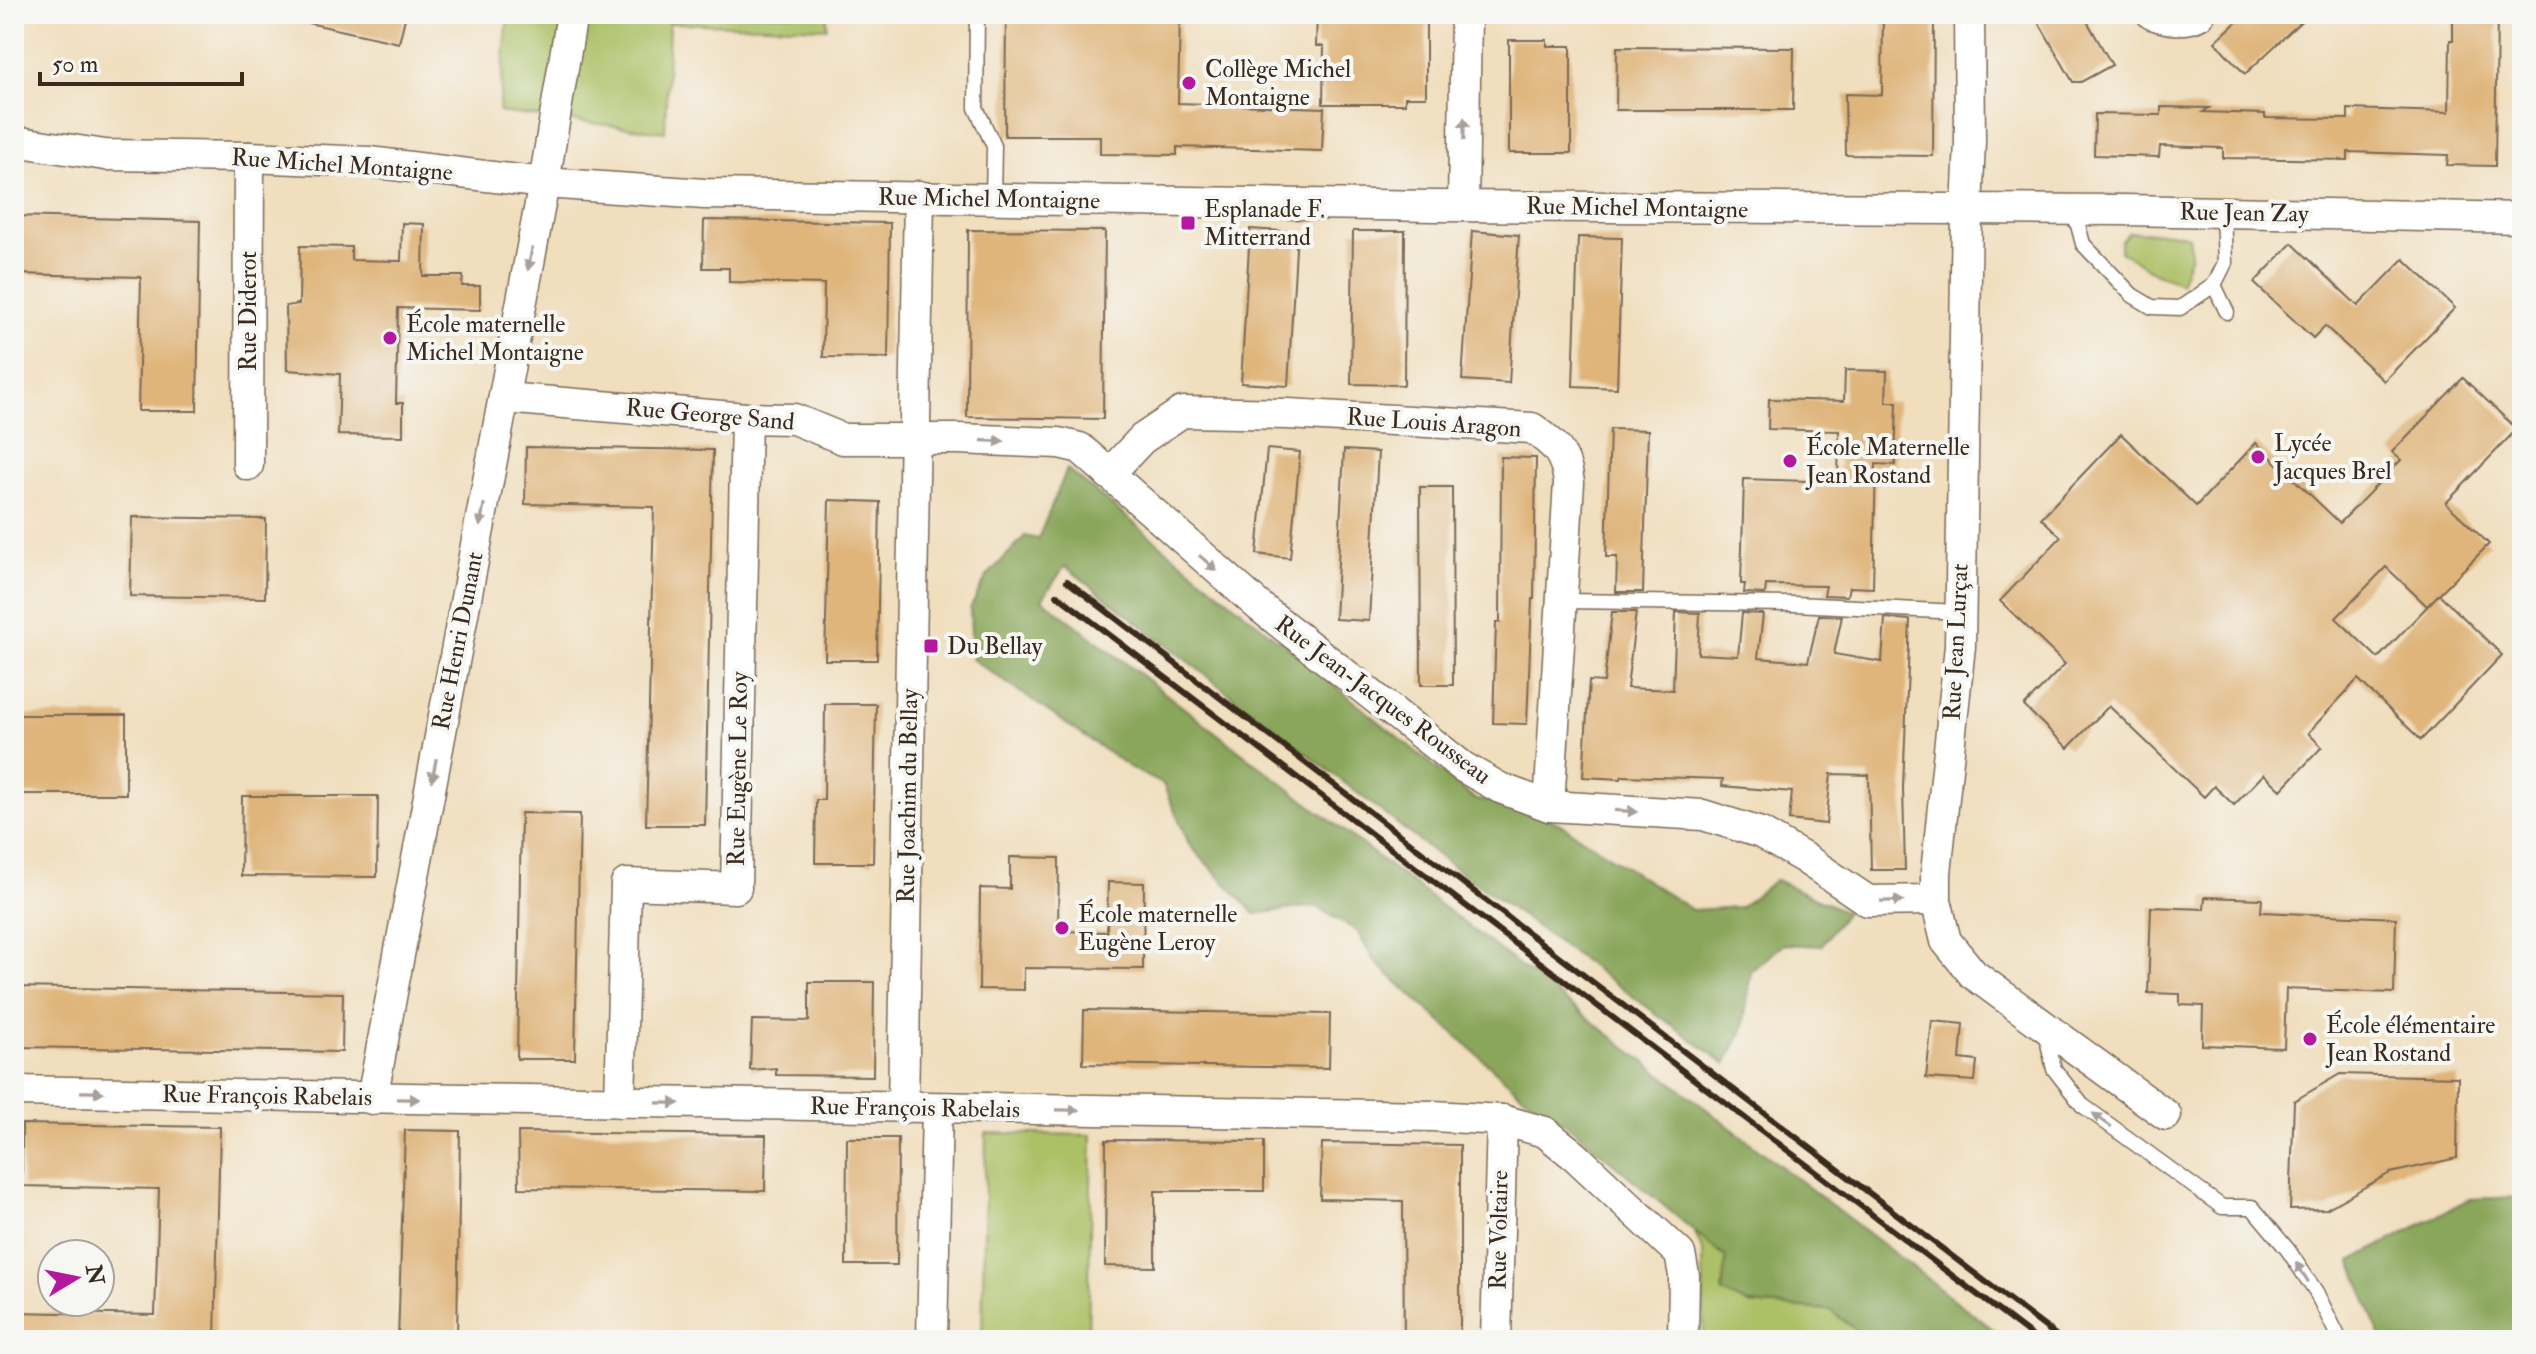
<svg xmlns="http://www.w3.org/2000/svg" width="2536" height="1354" font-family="'IM FELL Double Pica',serif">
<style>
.green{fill:#acc065;stroke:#747542;stroke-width:2}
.forest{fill:#89a65a;stroke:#62683c;stroke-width:2}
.building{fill:#dfb57c}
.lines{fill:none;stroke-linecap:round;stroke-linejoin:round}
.service-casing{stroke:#7a6956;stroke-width:17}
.minor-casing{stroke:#7a6956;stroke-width:33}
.service{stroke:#fff;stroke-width:14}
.minor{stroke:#fff;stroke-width:30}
.rail{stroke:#3b2a1e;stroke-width:6}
.oneway{fill:#a79f9a}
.poi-dot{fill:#b5179e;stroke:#f6f6f2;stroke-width:3}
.labels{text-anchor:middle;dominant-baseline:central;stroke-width:8;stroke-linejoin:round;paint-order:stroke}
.poi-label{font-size:24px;fill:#3b2a1e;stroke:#f6f6f2;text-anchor:start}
.street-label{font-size:24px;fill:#3b2a1e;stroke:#f6f6f2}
</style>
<rect width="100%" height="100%" fill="#f6f6f2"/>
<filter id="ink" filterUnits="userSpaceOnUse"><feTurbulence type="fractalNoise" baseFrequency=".0125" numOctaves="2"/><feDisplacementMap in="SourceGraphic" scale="16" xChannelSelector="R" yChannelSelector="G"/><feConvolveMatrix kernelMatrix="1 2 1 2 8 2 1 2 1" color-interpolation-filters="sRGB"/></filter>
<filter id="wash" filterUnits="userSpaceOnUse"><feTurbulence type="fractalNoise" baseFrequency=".006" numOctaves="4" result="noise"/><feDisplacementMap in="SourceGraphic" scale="32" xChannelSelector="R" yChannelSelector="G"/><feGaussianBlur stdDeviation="1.8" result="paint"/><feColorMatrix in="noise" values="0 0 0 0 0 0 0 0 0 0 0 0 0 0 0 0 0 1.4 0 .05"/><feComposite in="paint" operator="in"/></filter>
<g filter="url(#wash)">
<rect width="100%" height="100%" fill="#f0debd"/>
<g class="green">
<path d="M488 14H827V28L669 23 665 132 499 112 508 15 488 16Z"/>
<path d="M2129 232 2177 233 2188 236 2191 255 2180 283 2154 272 2120 251V242Z"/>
<path d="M986 1133 1092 1135 1088 1340H982Z"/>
<path d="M1694 1231 1726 1258 1748 1304 1830 1310 1869 1340H1704L1703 1251Z"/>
</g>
<g class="forest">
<path d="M1067 469 1476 800 1514 803 1560 824 1692 910 1740 907 1776 880 1846 912 1821 946 1784 944 1751 971 1743 1030 1726 1064 1440 857 1065 566 1042 599 2007 1340H1869L1830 1310 1748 1304 1722 1292 1726 1258 1568 1125 1520 1093 1374 961 1357 931 1315 906 1255 914 1190 846 1163 784 1132 769 972 659 970 609 987 576 1025 536 1038 539Z"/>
<path d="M2522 1197V1340H2382L2351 1261 2469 1199Z"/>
</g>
<g id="blocks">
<g class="building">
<path d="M309 14H406L399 43 308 23Z"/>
<path d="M1006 14H1180L1178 103 1324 108 1322 151 1177 147V155L1100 154V136H1005Z"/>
<path d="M1317 14H1426V97H1405V104H1323L1324 46H1316Z"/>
<path d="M1883 14H1934L1933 156 1846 155 1845 94 1882 95Z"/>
<path d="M2034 14H2083L2112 65 2081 82H2073Z"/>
<path d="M2245 14H2309L2245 74 2215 42Z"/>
<path d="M2453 14H2497L2495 166 2447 165 2448 155 2348 152V160L2223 158V148L2160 146 2159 157 2094 155 2095 114 2161 115V107L2209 108 2203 112 2265 114V118L2348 119V109L2449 112 2450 40H2453Z"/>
<path d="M1509 40H1547V46H1571V153H1509Z"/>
<path d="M1617 47 1794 48 1793 110H1616Z"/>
<path d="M14 216 200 221 197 411H138L141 277 14 274Z"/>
<path d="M704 220 890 223 888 358 823 357 824 284 729 282V268H703Z"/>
<path d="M402 223 424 224 423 276H463L462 286H480V310L398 308 396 403H403V436L338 435 340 374 287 370 286 306 299 304 300 246 351 247V260L401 261Z"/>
<path d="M1250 229 1297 232 1288 386 1241 383Z"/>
<path d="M968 230 1105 231 1103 419 967 417Z"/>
<path d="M1353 231H1405L1404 385 1351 384Z"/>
<path d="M1472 231 1519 235 1509 383 1462 380Z"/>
<path d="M1578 237 1622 238 1617 388 1573 386Z"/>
<path d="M2292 243 2358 306 2404 259 2455 308 2384 381 2325 326 2313 338 2254 283Z"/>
<path d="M1845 370 1887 371 1886 402H1897L1895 465 1876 464 1873 588 1849 587 1847 596 1824 595 1826 586 1766 585 1765 594 1744 593 1745 584H1741L1744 479 1838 482 1839 431 1768 429 1769 399 1844 401Z"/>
<path d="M2463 378 2517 429 2446 503 2489 544 2427 606 2386 567 2336 618 2378 658 2439 594 2502 655 2421 740 2358 679 2308 733 2322 747 2281 790 2264 774 2234 805 2214 786 2204 797 2109 706 2068 748 2024 706 2065 664 2000 601 2061 537 2041 518 2121 434 2196 506 2256 443 2340 523 2401 460 2392 452Z"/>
<path d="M1610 429 1648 430 1643 592H1616L1617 557H1606Z"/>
<path d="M526 447 713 450 705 825H646L654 507 525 504Z"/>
<path d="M1267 449 1300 452 1290 558 1257 554Z"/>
<path d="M1344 450 1378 452 1369 621 1335 619Z"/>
<path d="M1501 457 1536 458 1534 599H1532L1527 724 1493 723 1496 622H1500Z"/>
<path d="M1420 487H1452L1453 685H1421Z"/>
<path d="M829 500 880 502 877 660H825Z"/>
<path d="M132 517 266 519 265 598 130 596Z"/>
<path d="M1612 612H1636L1627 688 1673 690 1676 612 1700 613 1698 654 1738 656 1742 613 1763 614 1758 658 1808 662 1819 615 1842 616 1834 654 1882 662 1885 618 1910 620 1903 787 1905 870H1871L1869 775 1831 774 1826 824 1789 820 1792 792 1722 786 1723 779 1622 776 1621 779 1583 777 1589 681 1604 682Z"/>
<path d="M825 704H876L873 863H815L816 800H824Z"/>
<rect x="14" y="715" width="112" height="79"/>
<path d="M242 796H378L377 877 241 876Z"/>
<path d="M521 813 580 814 575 1059H517Z"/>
<path d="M1010 857 1059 858 1058 931 1107 932 1108 882 1144 883 1143 969 1024 968V990L979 989 980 888 1010 889Z"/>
<path d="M2205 897 2262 899 2261 912 2396 918 2394 993 2286 989 2284 1048 2202 1045 2203 1006 2180 1005V994L2148 993 2151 907 2204 909Z"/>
<path d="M809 982H874L873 1076 776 1075V1068L750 1070 752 1020 809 1021Z"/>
<path d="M14 987 343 993 342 1052 14 1047Z"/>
<path d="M1084 1010 1330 1014 1329 1068 1083 1064Z"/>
<path d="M1932 1021 1963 1024 1960 1059 1977 1061 1975 1081 1926 1078Z"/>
<path d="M2340 1074 2458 1077 2457 1158 2390 1173 2326 1209 2290 1210 2294 1101Z"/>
<path d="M22 1124 220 1127 215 1340H14V1312L155 1315 159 1189 22 1186Z"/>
<path d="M405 1130 460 1131 457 1340H398Z"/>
<path d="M518 1132 766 1135 765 1191 519 1188Z"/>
<path d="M847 1138H898L897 1265H846Z"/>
<path d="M1106 1140 1264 1141V1191H1155V1267L1105 1266Z"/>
<path d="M1322 1143 1460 1145V1340H1404L1403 1201 1320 1199Z"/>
</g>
</g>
</g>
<g filter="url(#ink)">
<use href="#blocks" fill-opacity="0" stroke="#7a6956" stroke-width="2"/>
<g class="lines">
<g class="service-casing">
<g id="service">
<path d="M977 14 976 108 994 146 993 199"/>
<path d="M2074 210 2083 244 2132 295 2152 307 2180 308 2214 285 2225 263 2223 212"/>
<path d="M2214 285 2227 312"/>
<path d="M1563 601 1795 604 1959 612"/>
<path d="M2045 1031 2054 1069 2082 1105 2222 1207H2252L2288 1250 2316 1292 2340 1340"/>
</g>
</g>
<g class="minor-casing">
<g id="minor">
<path d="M1969 14 1970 141 1967 211 1960 646 1936 873V900L1946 941 1973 974 2166 1115"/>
<path d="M2152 14C2167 19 2185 23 2200 14"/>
<path d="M14 141 105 155 249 157 369 162 544 183 705 194 1435 206 2124 210 2522 218"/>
<path d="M1463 206 1466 14"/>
<path d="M504 398 746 418 794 419 843 439H958L1059 443 1080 448 1260 607 1463 767 1500 788 1549 806 1703 815 1761 833 1804 858 1868 901 1936 900"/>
<path d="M248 465 249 157"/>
<path d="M1109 474 1142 439 1182 412 1288 414 1532 428C1556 445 1565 453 1569 482L1549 806"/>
<path d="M14 1091 1433 1116 1502 1120 1545 1132 1575 1156 1680 1254 1684 1275 1683 1340"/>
<path d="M372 1099 544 183 572 14"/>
<path d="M620 1102 626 884 736 888 746 418"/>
<path d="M903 1108 919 196"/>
<path d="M932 1340 937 1108"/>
<path d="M1496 1340 1502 1120"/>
</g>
</g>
<use href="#service" class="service"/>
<use href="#minor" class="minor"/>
<g class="rail">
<path d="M1067 581 2062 1340"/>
<path d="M1057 595 2037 1340"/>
</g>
</g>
<defs><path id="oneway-solid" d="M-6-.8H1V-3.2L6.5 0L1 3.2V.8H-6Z" transform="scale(2)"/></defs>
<g class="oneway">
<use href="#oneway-solid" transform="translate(1464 129) rotate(-89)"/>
<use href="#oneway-solid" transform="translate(530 259) rotate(101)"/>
<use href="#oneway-solid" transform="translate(993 441) rotate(2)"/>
<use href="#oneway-solid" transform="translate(482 515) rotate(101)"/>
<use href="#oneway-solid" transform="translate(1208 563) rotate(41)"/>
<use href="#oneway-solid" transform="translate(434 770) rotate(101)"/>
<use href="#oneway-solid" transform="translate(1626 811) rotate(3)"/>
<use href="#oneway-solid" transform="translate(1892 901) rotate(-1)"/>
<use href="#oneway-solid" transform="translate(92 1092) rotate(1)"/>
<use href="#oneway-solid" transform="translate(408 1099) rotate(1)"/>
<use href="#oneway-solid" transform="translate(668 1103) rotate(1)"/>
<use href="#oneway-solid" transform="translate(1068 1110) rotate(1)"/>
<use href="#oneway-solid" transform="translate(2102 1120) rotate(-144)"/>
<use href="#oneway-solid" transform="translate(2302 1272) rotate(-123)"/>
</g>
</g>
<g class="poi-dot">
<circle cx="1189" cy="83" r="8"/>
<rect x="1180" y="215" width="16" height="16" rx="4"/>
<circle cx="390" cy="338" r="8"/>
<circle cx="2258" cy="457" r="8"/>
<circle cx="1790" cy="461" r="8"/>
<rect x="923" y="638" width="16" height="16" rx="4"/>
<circle cx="1062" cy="928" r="8"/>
<circle cx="2310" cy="1039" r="8"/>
</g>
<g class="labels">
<g class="poi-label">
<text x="1205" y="69">Collège Michel<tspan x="1205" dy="28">Montaigne</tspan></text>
<text x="1204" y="209">Esplanade F.<tspan x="1204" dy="28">Mitterrand</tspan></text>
<text x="406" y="324">École maternelle<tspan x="406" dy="28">Michel Montaigne</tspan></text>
<text x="2274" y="443">Lycée<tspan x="2274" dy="28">Jacques Brel</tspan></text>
<text x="1806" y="447">École Maternelle<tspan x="1806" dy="28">Jean Rostand</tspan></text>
<text x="947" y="646">Du Bellay</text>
<text x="1078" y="914">École maternelle<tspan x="1078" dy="28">Eugène Leroy</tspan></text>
<text x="2326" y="1025">École élémentaire<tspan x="2326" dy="28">Jean Rostand</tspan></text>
</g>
<g class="street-label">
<text transform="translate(342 165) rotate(4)">Rue Michel Montaigne</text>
<text transform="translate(989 199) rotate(1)">Rue Michel Montaigne</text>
<text transform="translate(1637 208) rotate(1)">Rue Michel Montaigne</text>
<text transform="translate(2244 213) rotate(1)">Rue Jean Zay</text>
<text transform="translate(248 311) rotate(-90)">Rue Diderot</text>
<text transform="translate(710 415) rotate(5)">Rue George Sand</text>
<text transform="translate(1434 423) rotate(4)">Rue Louis Aragon</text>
<text transform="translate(458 641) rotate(-79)">Rue Henri Dunant</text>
<text transform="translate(1956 642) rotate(-87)">Rue Jean Lurçat</text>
<text transform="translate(1383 700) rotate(37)">Rue Jean-Jacques Rousseau</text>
<text transform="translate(738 769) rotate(-89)">Rue Eugène Le Roy</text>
<text transform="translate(908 796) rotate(-89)">Rue Joachim du Bellay</text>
<text transform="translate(267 1096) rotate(1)">Rue François Rabelais</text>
<text transform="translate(915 1108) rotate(1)">Rue François Rabelais</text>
<text transform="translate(1499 1230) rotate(-89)">Rue Voltaire</text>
</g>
</g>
<rect width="2536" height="1354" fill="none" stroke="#f6f6f2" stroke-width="48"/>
<g transform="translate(76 1278) rotate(80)"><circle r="38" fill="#f6f6f2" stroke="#aba49d" stroke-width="2"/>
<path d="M0-6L14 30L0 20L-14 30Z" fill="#b5179e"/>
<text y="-12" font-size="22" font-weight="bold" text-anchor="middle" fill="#3b2a1e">N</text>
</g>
<path d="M40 72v12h202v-12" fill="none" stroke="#3b2a1e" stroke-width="4"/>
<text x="52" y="72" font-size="24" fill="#3b2a1e" stroke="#f6f6f2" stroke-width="6" paint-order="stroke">50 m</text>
</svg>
